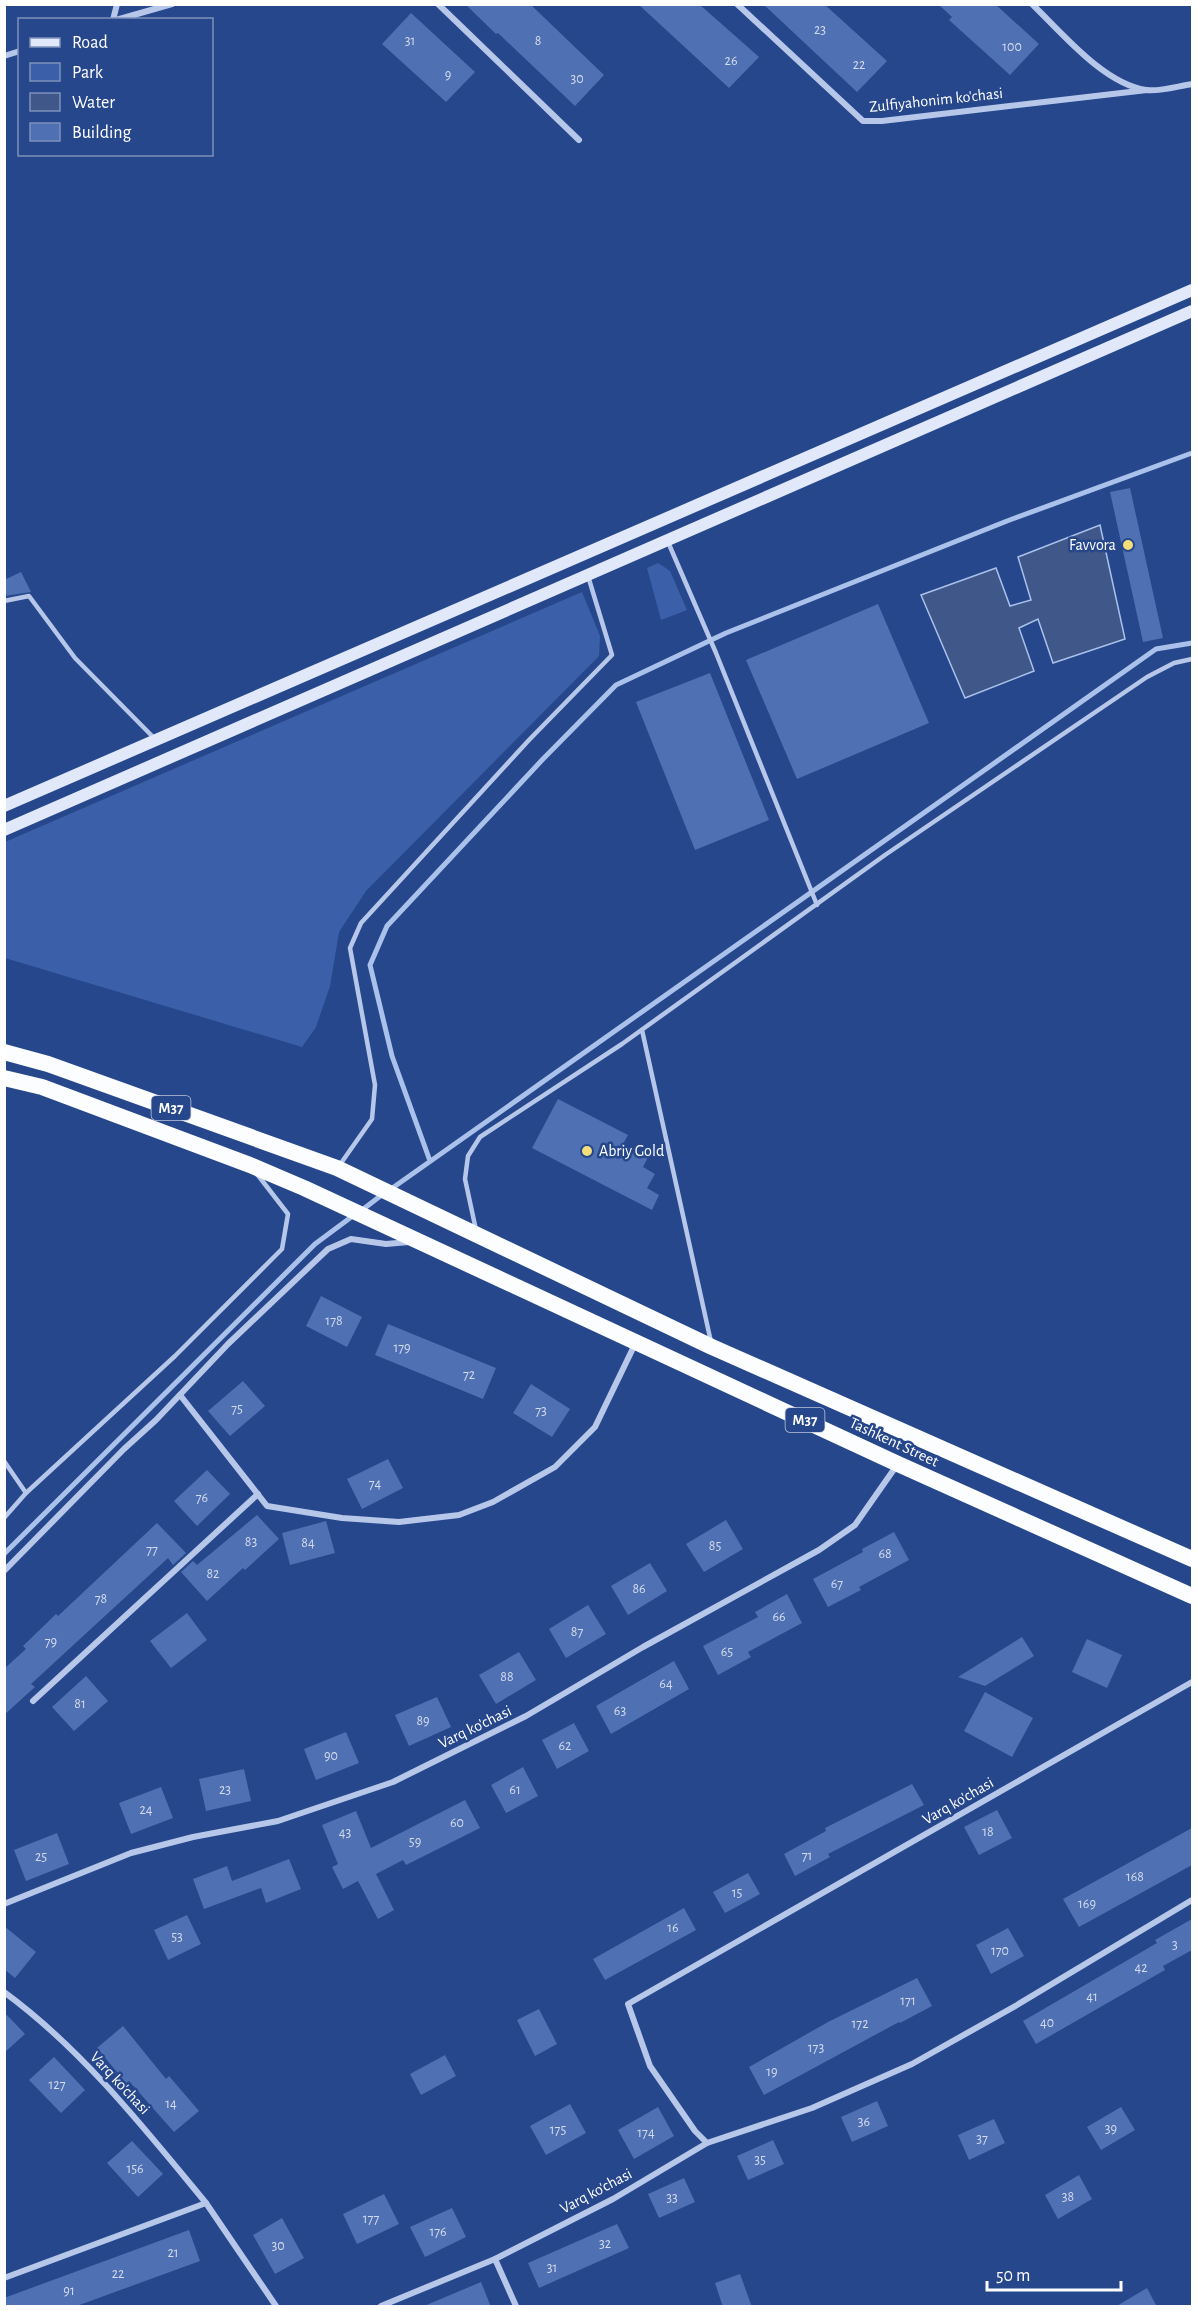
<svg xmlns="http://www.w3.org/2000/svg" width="1197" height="2311" font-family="'Alegreya Sans',sans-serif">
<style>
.green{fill:#3b60a9}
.water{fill:#405889;stroke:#aac1eb;stroke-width:1.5}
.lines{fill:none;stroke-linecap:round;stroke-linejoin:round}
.stream{stroke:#aac1eb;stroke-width:5}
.building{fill:#4f70b3}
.service{stroke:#b6c7ea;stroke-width:4.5}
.minor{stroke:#b6c7ea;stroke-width:6}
.secondary{stroke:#e0e8f9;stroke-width:12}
.trunk{stroke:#fcfdfe;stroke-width:16}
.poi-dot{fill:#f3de7b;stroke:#27478c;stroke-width:2}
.labels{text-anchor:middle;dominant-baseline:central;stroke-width:5;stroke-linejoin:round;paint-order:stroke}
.number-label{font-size:14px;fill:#d3dbec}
.shield{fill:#27478c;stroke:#bec8dc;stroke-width:1.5}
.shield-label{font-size:15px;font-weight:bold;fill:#fff}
.street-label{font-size:16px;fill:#fff;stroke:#27478c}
.poi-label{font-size:16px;fill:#fff;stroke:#27478c;text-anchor:end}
</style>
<rect width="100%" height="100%" fill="#27478c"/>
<g class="green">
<path d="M658 563 670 571 687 610 661 620 647 568Z"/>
<path d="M582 592 600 636 599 656 366 891 339 932 330 986 316 1027 302 1047 5 958V842Z"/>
</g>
<path class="water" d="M1100 525 1125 639 1053 663 1038 619 1019 628 1034 671 965 698 921 595 996 568 1010 606 1031 600 1018 557Z"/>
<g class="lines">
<g class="stream">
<path d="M430 1161 392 1056 370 965 387 926 543 759 616 685 726 633 1007 521 1192 453"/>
<path d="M391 1189 1156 649 1192 643"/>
<path d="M362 1210 383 1194"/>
<path d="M4 1554 315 1244 354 1215"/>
</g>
</g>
<g class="building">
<path d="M465 4H530L604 75 575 106 498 33 496 34Z"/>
<path d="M638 4H699L759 57 729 88Z"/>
<path d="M763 4H824L887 61 857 92Z"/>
<path d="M938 4H995L1039 44 1010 75 949 20 952 17Z"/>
<path d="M411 13 475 72 446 102 382 44Z"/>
<path d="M1130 488 1163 638 1143 642 1110 492Z"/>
<path d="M21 572 31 592 4 596V580Z"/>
<path d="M878 604 929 723 797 779 746 660Z"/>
<path d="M710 673 769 820 695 850 636 702Z"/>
<path d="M558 1099 628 1135 623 1144 648 1157 643 1167 655 1174 647 1188 659 1195 652 1210 532 1148Z"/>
<path d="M321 1296 362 1317 347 1347 306 1326Z"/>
<path d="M388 1324 496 1368 483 1399 375 1355Z"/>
<path d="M243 1381 265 1406 230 1436 208 1411Z"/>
<path d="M531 1384 570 1409 552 1437 513 1413Z"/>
<path d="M388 1459 403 1488 362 1509 347 1479Z"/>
<path d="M207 1470 230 1494 197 1526 174 1501Z"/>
<path d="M257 1515 279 1539 245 1570 243 1568 207 1601 181 1572 193 1561 197 1565Z"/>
<path d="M726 1520 743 1549 704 1572 686 1544Z"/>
<path d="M326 1521 335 1553 290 1565 282 1533Z"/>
<path d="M157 1523 186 1553 173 1565 168 1558 31 1684 35 1687 4 1715V1669L26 1649 23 1646 56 1614 58 1616Z"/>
<path d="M894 1532 909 1560 859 1587 861 1590 828 1607 813 1579 863 1552 862 1549Z"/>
<path d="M650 1563 667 1591 628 1615 611 1586Z"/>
<path d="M787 1594 802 1623 748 1652 751 1657 718 1675 703 1646 758 1617 755 1612Z"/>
<path d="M588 1605 606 1634 566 1658 549 1629Z"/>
<path d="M187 1613 207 1640 171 1668 150 1641Z"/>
<path d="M1022 1637 1034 1656 985 1686 958 1677Z"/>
<path d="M1087 1639 1122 1655 1107 1688 1072 1672Z"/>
<path d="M519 1652 536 1680 496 1704 479 1675Z"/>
<path d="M674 1661 689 1689 611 1734 596 1706Z"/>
<path d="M86 1676 108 1701 74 1731 52 1707Z"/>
<path d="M985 1692 1033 1718 1012 1757 964 1731Z"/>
<path d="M437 1697 451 1727 409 1746 395 1715Z"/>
<path d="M574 1723 589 1751 557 1769 542 1740Z"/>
<path d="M346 1732 359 1763 316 1780 304 1749Z"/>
<path d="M523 1767 538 1796 506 1813 491 1785Z"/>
<path d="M244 1769 251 1801 206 1811 199 1779Z"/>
<path d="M912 1784 924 1805 828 1854 830 1857 795 1876 784 1854 826 1831 825 1828Z"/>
<path d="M161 1787 173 1818 131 1834 119 1803Z"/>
<path d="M465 1800 480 1828 406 1865 403 1860 376 1874 394 1910 378 1919 358 1881 343 1889 332 1867 338 1864 322 1825 356 1811 371 1848Z"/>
<path d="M997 1810 1012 1838 979 1855 964 1827Z"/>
<path d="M1192 1828V1865L1079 1927 1063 1899Z"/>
<path d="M57 1833 69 1864 26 1881 14 1850Z"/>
<path d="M289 1859 301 1889 266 1903 261 1888 204 1909 193 1879 227 1866 232 1881Z"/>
<path d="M748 1873 760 1894 725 1913 713 1892Z"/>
<path d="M684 1908 696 1930 605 1980 593 1959Z"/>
<path d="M187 1915 201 1944 168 1960 154 1930Z"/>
<path d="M1192 1919V1950L1163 1966 1165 1970 1036 2044 1023 2021 1157 1943 1155 1940Z"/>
<path d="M4 1926 36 1952 15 1978 4 1969Z"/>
<path d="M1008 1928 1024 1956 991 1974 976 1945Z"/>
<path d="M917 1978 932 2006 900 2023 899 2022 764 2095 749 2067 828 2022Z"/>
<path d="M539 2009 557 2044 535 2056 517 2020Z"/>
<path d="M4 2012 25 2034 4 2053Z"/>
<path d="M123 2026 166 2079 169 2076 199 2111 174 2132 129 2081 126 2083 97 2048Z"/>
<path d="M445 2055 456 2076 421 2095 410 2074Z"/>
<path d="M54 2057 85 2090 61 2113 29 2080Z"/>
<path d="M877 2101 888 2126 852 2142 841 2117Z"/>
<path d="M570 2104 586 2133 546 2155 530 2126Z"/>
<path d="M658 2107 674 2136 634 2159 618 2130Z"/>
<path d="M1121 2107 1135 2130 1101 2150 1087 2127Z"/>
<path d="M994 2119 1005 2143 969 2160 958 2135Z"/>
<path d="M773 2140 784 2164 748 2180 737 2156Z"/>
<path d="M132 2141 163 2174 138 2197 107 2163Z"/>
<path d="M1079 2175 1092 2199 1058 2219 1045 2195Z"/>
<path d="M684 2178 695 2202 659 2218 648 2194Z"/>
<path d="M384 2194 399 2224 357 2244 343 2214Z"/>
<path d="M452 2208 466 2237 425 2257 410 2227Z"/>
<path d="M282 2218 304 2258 275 2274 253 2235Z"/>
<path d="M617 2224 629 2248 539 2288 528 2263Z"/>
<path d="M189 2230 200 2261 74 2307H4V2298Z"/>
<path d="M740 2274 752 2307H723L715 2283Z"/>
<path d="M481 2282 491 2307H424V2306Z"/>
<path d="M1147 2288 1157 2307H1115Z"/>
</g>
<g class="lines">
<g class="service">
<path d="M668 542 716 653 817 905"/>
<path d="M4 601 29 596 75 658 155 739"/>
<path d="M642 1030 711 1342"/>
<path d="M339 1166 372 1119 375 1085 350 948 361 923 529 740 612 655 588 576"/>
<path d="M476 1230 465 1179 468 1156 480 1137 622 1044 885 855 1147 677 1174 663 1192 659"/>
<path d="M4 1461 26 1493"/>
<path d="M4 1518 26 1493 175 1356 282 1249 288 1214 257 1174"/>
</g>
<g class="minor">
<path d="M438 4 579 140"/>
<path d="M737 4 863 121H882L1147 90"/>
<path d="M1032 4C1062 33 1104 84 1146 90 1160 92 1178 86 1192 84"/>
<path d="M113 20 117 4"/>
<path d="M116 20 172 4"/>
<path d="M4 56 20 51"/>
<path d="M180 1395 267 1506 342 1518 399 1522 459 1515 493 1502 555 1467 595 1427 636 1342"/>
<path d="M4 1571 124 1449 156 1420 228 1344 328 1249 351 1239 386 1244 409 1242"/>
<path d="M33 1701 258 1494"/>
<path d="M4 1904 131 1853 193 1837 278 1821 393 1782 526 1716 643 1647 819 1550 855 1525 897 1465"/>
<path d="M4 1992C82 2049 145 2129 206 2203"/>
<path d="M707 2143 695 2131 650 2066 628 2004 1192 1682"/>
<path d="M495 2259 516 2306"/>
<path d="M4 2278 206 2203 276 2306"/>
<path d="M381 2306 495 2259 613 2199 707 2143 812 2108 912 2064 1017 2005 1192 1900"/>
</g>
<g class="secondary">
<path d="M4 806 1192 290"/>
<path d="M4 830 1192 311"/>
</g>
<g class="trunk">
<path d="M4 1052 48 1064 337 1168 712 1347 1192 1559"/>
<path d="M4 1078 42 1087 250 1165 304 1188 898 1464 1192 1596"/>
</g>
</g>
<g class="poi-dot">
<circle cx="1128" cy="545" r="6"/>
<circle cx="587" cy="1151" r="6"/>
</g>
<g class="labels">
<g class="number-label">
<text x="820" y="30">23</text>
<text x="410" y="41">31</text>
<text x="538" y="41">8</text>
<text x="1012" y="47">100</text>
<text x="731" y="61">26</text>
<text x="859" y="65">22</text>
<text x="448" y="75">9</text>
<text x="577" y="79">30</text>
<text x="334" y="1321">178</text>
<text x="402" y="1348">179</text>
<text x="469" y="1375">72</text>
<text x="237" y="1409">75</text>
<text x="541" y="1411">73</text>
<text x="375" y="1484">74</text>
<text x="202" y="1498">76</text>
<text x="251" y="1542">83</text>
<text x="308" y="1543">84</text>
<text x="715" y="1546">85</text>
<text x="152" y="1550">77</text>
<text x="885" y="1554">68</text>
<text x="213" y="1574">82</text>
<text x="837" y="1584">67</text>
<text x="639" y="1589">86</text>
<text x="101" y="1599">78</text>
<text x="779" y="1617">66</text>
<text x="577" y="1632">87</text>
<text x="51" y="1642">79</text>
<text x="727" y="1652">65</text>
<text x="507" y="1677">88</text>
<text x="666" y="1684">64</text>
<text x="80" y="1704">81</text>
<text x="620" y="1711">63</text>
<text x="423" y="1721">89</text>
<text x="565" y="1746">62</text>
<text x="331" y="1756">90</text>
<text x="225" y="1790">23</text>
<text x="515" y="1790">61</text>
<text x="146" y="1810">24</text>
<text x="457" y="1823">60</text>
<text x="988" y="1832">18</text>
<text x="345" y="1833">43</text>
<text x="415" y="1842">59</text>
<text x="807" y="1856">71</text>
<text x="41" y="1857">25</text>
<text x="1135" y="1877">168</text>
<text x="737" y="1893">15</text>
<text x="1087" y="1904">169</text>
<text x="673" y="1928">16</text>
<text x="177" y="1937">53</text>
<text x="1175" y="1945">3</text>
<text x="1000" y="1951">170</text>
<text x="1141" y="1968">42</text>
<text x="1092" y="1997">41</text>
<text x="908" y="2001">171</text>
<text x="1047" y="2023">40</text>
<text x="860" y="2024">172</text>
<text x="816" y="2048">173</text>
<text x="772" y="2072">19</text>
<text x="57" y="2085">127</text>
<text x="171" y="2104">14</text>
<text x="864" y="2122">36</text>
<text x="1111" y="2129">39</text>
<text x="558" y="2130">175</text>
<text x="646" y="2133">174</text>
<text x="982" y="2139">37</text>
<text x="760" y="2160">35</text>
<text x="135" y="2169">156</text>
<text x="1068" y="2197">38</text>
<text x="672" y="2198">33</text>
<text x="371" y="2219">177</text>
<text x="438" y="2232">176</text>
<text x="605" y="2244">32</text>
<text x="278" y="2246">30</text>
<text x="173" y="2253">21</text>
<text x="552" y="2268">31</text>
<text x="118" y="2274">22</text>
<text x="69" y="2291">91</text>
</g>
<g class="shield">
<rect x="151.5" y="1096" width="39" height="24" rx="4.5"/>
<rect x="785.5" y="1408" width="39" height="24" rx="4.5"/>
</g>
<g class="shield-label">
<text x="171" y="1108">M37</text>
<text x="805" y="1420">M37</text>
</g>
<g class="street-label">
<text transform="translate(936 100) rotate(-6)">Zulfiyahonim ko'chasi</text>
<text transform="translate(894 1442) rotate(25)">Tashkent Street</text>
<text transform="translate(475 1727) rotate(-26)">Varq ko'chasi</text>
<text transform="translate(958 1801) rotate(-30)">Varq ko'chasi</text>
<text transform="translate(120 2083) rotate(47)">Varq ko'chasi</text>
<text transform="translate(596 2191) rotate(-28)">Varq ko'chasi</text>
</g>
<g class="poi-label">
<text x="1116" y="545">Favvora</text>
<text x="599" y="1151" text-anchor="start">Abriy Gold</text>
</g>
</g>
<rect width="1197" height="2311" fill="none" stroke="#ffffff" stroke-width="12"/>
<rect x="18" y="18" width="195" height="138" fill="#27478c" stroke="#7d91ba" stroke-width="1.5"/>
<rect x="30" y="38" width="30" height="9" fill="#e0e8f9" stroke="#7d91ba" stroke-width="1.5"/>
<text x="72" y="48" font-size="18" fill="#ffffff">Road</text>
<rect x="30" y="63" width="30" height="18" fill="#3b60a9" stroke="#7d91ba" stroke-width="1.5"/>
<text x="72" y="78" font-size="18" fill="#ffffff">Park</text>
<rect x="30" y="93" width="30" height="18" fill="#405889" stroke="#7d91ba" stroke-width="1.5"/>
<text x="72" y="108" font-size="18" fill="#ffffff">Water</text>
<rect x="30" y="123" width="30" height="18" fill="#4f70b3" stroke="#7d91ba" stroke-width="1.5"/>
<text x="72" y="138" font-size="18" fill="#ffffff">Building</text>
<path d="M987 2281v9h134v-9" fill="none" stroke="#ffffff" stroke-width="3"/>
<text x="996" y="2281" font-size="18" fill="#ffffff" stroke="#27478c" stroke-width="4.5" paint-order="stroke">50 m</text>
</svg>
